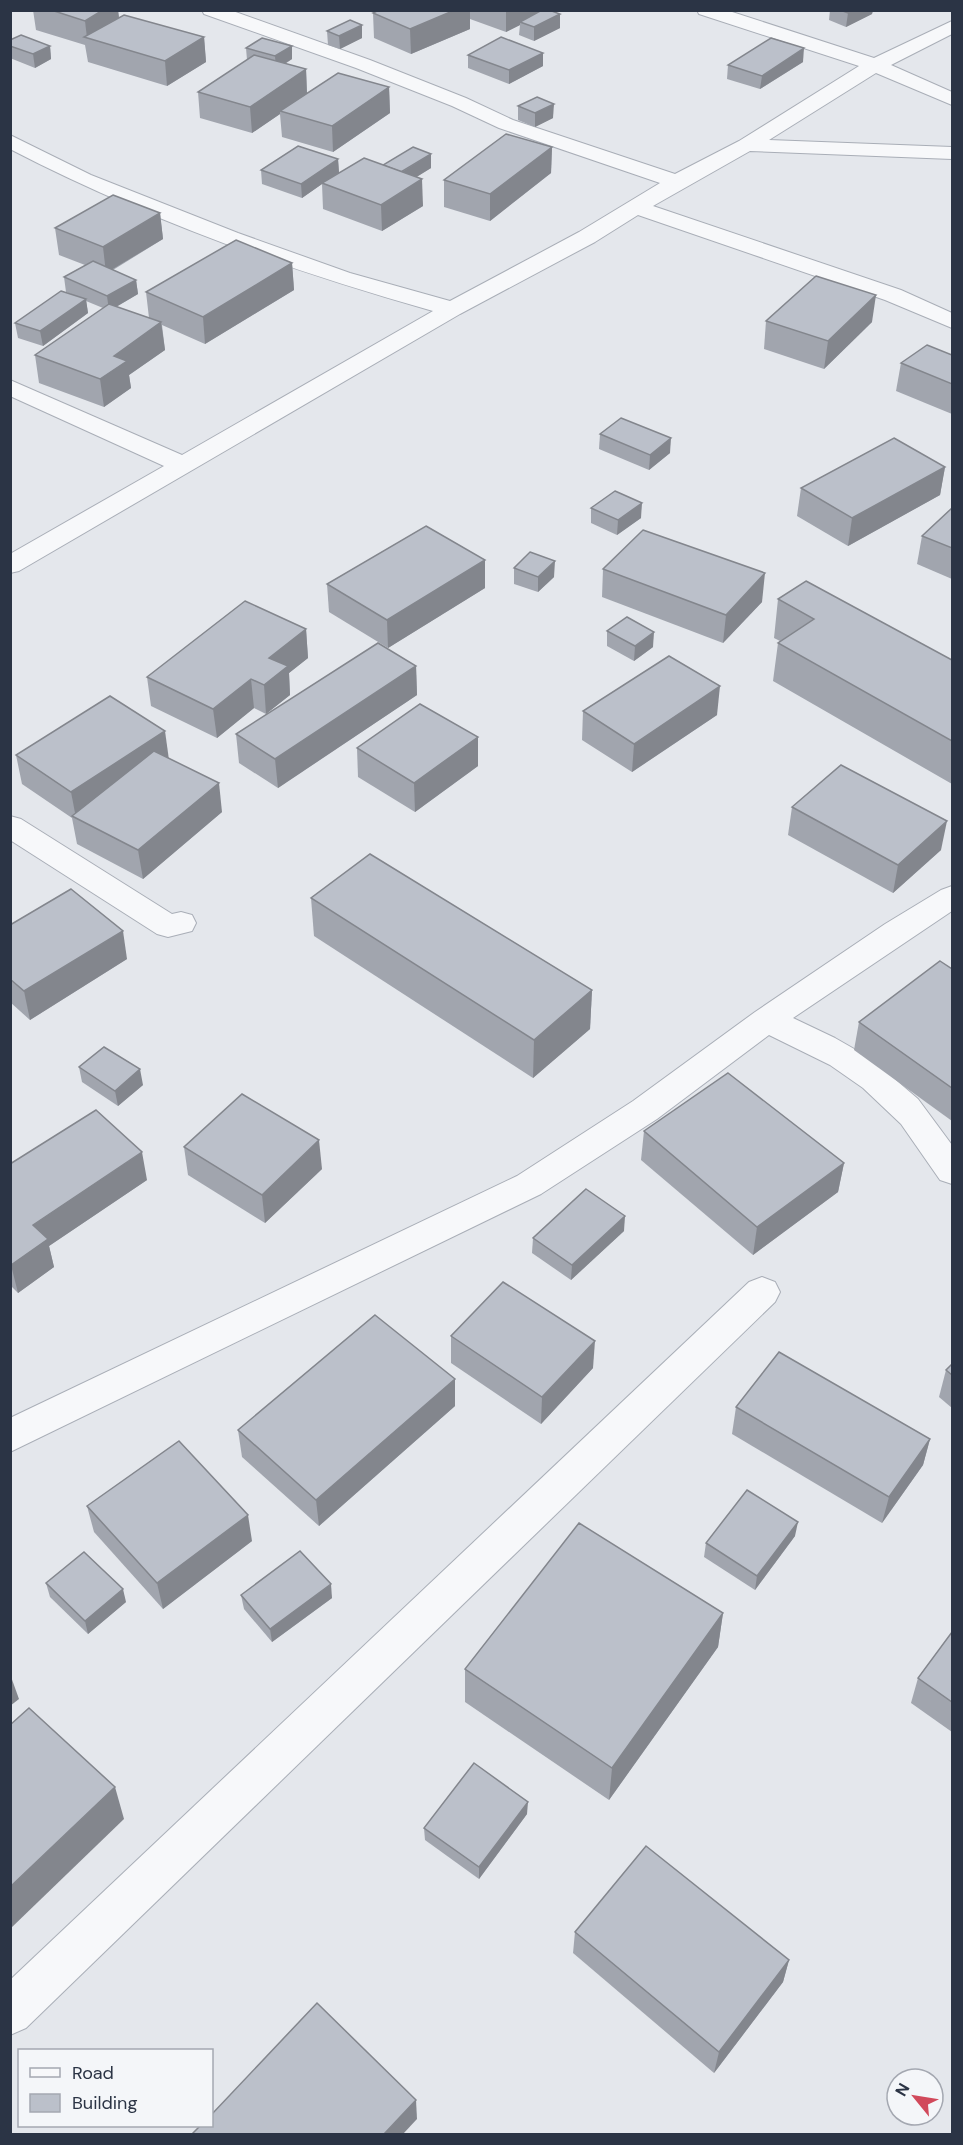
<svg xmlns="http://www.w3.org/2000/svg" width="963" height="2145" font-family="'DM Sans',sans-serif">
<style>
.lines{fill:none;stroke-linecap:round;stroke-linejoin:round}
.minor-casing{stroke:#a9aeb7;stroke-width:2}
.minor{fill:#f7f8fa;fill-rule:evenodd}
.wall{fill:#a1a5ae}
.shaded-wall{fill:#83868d}
.building{fill:#bbc0ca;stroke:#83868d;stroke-width:1.5}
</style>
<rect width="100%" height="100%" fill="#e4e7ec"/>
<g class="lines">
<g class="minor-casing">
<g id="minor">
<path d="M202 10H230L370 60 466 98 513 120 675 174 739 141 859 66 699 14 697 10H726L874 58 952 21V34L891 65 952 92V105L876 73 769 140 952 147V159L750 151 653 206 901 290 952 313V328L885 300 638 215 595 242 460 314 19 571 10 573V554L164 466 10 396V380L182 455 433 311C288 270 145 219 10 149V135L91 175 238 233 350 273 450 301 579 232 660 183 499 128 452 106 356 68 204 14Z"/>
<path d="M10 816 21 819 172 914 181 912 192 915 196 923 192 931 168 937 157 934 10 840Z"/>
<path d="M952 886V911L793 1018 835 1038 870 1058 918 1099 952 1145V1184L940 1180 901 1124 863 1088 830 1065 769 1035 657 1119 541 1194 10 1452V1418L517 1176 633 1101 755 1012 885 924 941 890Z"/>
<path d="M762 1277 775 1282 780 1292 775 1302 26 2028 10 2035V1980L749 1282Z"/>
</g>
</g>
<use href="#minor" class="minor"/>
</g>
<g class="wall">
<path d="M33 10H118L119 17 204 37 206 62 167 86 88 62 85 45 36 30Z"/>
<path d="M379 10H549L560 28 534 41 519 35 520 25 506 32 470 19V29L411 54 374 38 373 13Z"/>
<path d="M830 10H873L872 14 846 27 829 20Z"/>
<path d="M327 31 362 38 340 49 328 45Z"/>
<path d="M10 40 50 46 51 59 35 68 10 58Z"/>
<path d="M292 46V59L285 64 306 69 307 93 389 87 390 113 333 152 282 137 280 114 252 133 200 118 198 92 247 60 246 48Z"/>
<path d="M468 55 543 66 509 84 468 68Z"/>
<path d="M803 62 760 89 727 79 728 65Z"/>
<path d="M518 106 553 118 535 127 518 120Z"/>
<path d="M552 147 551 173 490 221 444 207V180Z"/>
<path d="M431 154V168L416 177 423 206 382 231 323 209 322 184 302 198 262 184 261 170 338 159 339 173 383 165Z"/>
<path d="M160 213 163 239 113 270 136 280 138 294 116 307 149 318 146 292 292 263 294 290 205 344 162 325 165 350 129 375 131 388 104 407 39 383 35 355 103 308 86 301 88 313 43 346 18 338 15 323 71 294 66 292 64 277 85 265 59 255 55 228Z"/>
<path d="M766 321 872 322 824 369 764 349Z"/>
<path d="M952 355V414L896 391 901 363Z"/>
<path d="M600 434 670 453 649 470 599 449Z"/>
<path d="M945 467 940 495 848 546 797 516 801 488Z"/>
<path d="M591 508 641 518 617 535 591 523Z"/>
<path d="M952 508V579L917 564 922 536Z"/>
<path d="M514 568 554 577 538 592 514 584Z"/>
<path d="M603 569 762 602 723 643 602 597Z"/>
<path d="M327 584 485 588 388 648 329 612Z"/>
<path d="M778 599 952 660V784L773 681 778 643 780 641 774 638Z"/>
<path d="M306 629 308 658 289 673 290 695 266 714 254 708 217 738 151 706 147 677Z"/>
<path d="M607 631 653 647 634 661 607 646Z"/>
<path d="M416 666 417 695 278 788 239 763 236 734Z"/>
<path d="M583 711 717 715 632 772 582 740Z"/>
<path d="M478 737V766L415 812 358 777 357 748Z"/>
<path d="M16 755 169 758 222 812 143 879 77 844 72 818 22 784Z"/>
<path d="M792 807 941 850 893 893 788 835Z"/>
<path d="M311 898 592 990 590 1029 533 1078 314 936Z"/>
<path d="M10 925 127 959 30 1020 10 1002Z"/>
<path d="M952 969V1121L854 1050 859 1022Z"/>
<path d="M79 1067 143 1085 118 1106 82 1082Z"/>
<path d="M644 1131 844 1163 838 1192 753 1255 641 1160Z"/>
<path d="M184 1147 322 1169 265 1223 188 1175Z"/>
<path d="M10 1164 147 1180 49 1246 54 1267 18 1293 10 1285Z"/>
<path d="M624 1231 571 1280 532 1253 533 1238Z"/>
<path d="M451 1336 593 1368 541 1424 451 1363Z"/>
<path d="M952 1364V1408L939 1397 946 1370Z"/>
<path d="M455 1406 319 1526 242 1457 238 1430Z"/>
<path d="M736 1407 930 1439 923 1465 882 1523 732 1434Z"/>
<path d="M87 1506 252 1541 163 1609 94 1532Z"/>
<path d="M795 1536 755 1590 704 1557 706 1543Z"/>
<path d="M46 1583 126 1602 88 1634 50 1597Z"/>
<path d="M241 1595 332 1598 272 1642 244 1609Z"/>
<path d="M723 1613 718 1647 609 1800 465 1702V1669Z"/>
<path d="M952 1632V1732L911 1703 918 1678Z"/>
<path d="M527 1814 479 1879 425 1840 424 1828Z"/>
<path d="M575 1932 789 1960 783 1982 714 2073 573 1953Z"/>
</g>
<g class="shaded-wall">
<path d="M103 10H118L120 28 87 38 85 21Z"/>
<path d="M455 10H470V29L411 54 410 29Z"/>
<path d="M506 10H548L520 22V25L506 32Z"/>
<path d="M854 10H873L872 14 846 27 848 13Z"/>
<path d="M560 14V28L534 41V27Z"/>
<path d="M362 25V38L340 49 339 36Z"/>
<path d="M204 37 206 62 167 86 165 61Z"/>
<path d="M50 46 51 59 35 68 33 54Z"/>
<path d="M292 46V59L276 69 275 56Z"/>
<path d="M804 48 803 62 760 89 762 76Z"/>
<path d="M543 53V66L509 84V70Z"/>
<path d="M306 69 307 95 280 111V114L252 133 250 107Z"/>
<path d="M389 87 390 113 333 152 332 126Z"/>
<path d="M554 104 553 118 535 127V113Z"/>
<path d="M552 147 551 173 490 221V194Z"/>
<path d="M431 154V168L399 188V174Z"/>
<path d="M338 159 339 173 322 183V184L302 198 301 184Z"/>
<path d="M422 179 423 206 382 231 381 205Z"/>
<path d="M160 213 163 239 106 273 103 247Z"/>
<path d="M292 263 294 290 205 344 203 317Z"/>
<path d="M136 280 138 294 109 311 107 296Z"/>
<path d="M876 295 872 322 824 369 828 341Z"/>
<path d="M86 299 88 313 43 346 40 331Z"/>
<path d="M161 322 165 350 129 375 131 388 104 407 100 379 114 356Z"/>
<path d="M671 438 670 453 649 470 650 455Z"/>
<path d="M945 467 940 495 848 546 852 518Z"/>
<path d="M642 503 641 518 617 535 618 520Z"/>
<path d="M485 560V588L388 648 387 620Z"/>
<path d="M555 561 554 577 538 592V577Z"/>
<path d="M765 573 762 602 723 643 726 615Z"/>
<path d="M306 629 308 658 289 673 290 695 266 714 264 685 269 658Z"/>
<path d="M654 632 653 647 634 661 635 646Z"/>
<path d="M416 666 417 695 278 788 275 759Z"/>
<path d="M251 679 254 708 217 738 213 709Z"/>
<path d="M720 686 717 715 632 772 634 744Z"/>
<path d="M165 731 169 760 76 818 71 792Z"/>
<path d="M478 737V766L415 812 414 783Z"/>
<path d="M219 783 222 812 143 879 138 850Z"/>
<path d="M947 821 941 850 893 893 898 865Z"/>
<path d="M123 931 127 959 30 1020 24 991Z"/>
<path d="M592 990 590 1029 533 1078 534 1040Z"/>
<path d="M140 1069 143 1085 118 1106 115 1091Z"/>
<path d="M319 1140 322 1169 265 1223 262 1195Z"/>
<path d="M142 1152 147 1180 49 1246 54 1267 18 1293 11 1265 33 1225Z"/>
<path d="M844 1163 838 1192 753 1255 757 1227Z"/>
<path d="M625 1216 624 1231 571 1280 572 1265Z"/>
<path d="M595 1341 593 1368 541 1424 542 1397Z"/>
<path d="M455 1379V1406L319 1526 316 1500Z"/>
<path d="M930 1439 923 1465 882 1523 889 1497Z"/>
<path d="M248 1515 252 1541 163 1609 157 1583Z"/>
<path d="M798 1522 795 1536 755 1590 757 1576Z"/>
<path d="M331 1584 332 1598 272 1642 270 1629Z"/>
<path d="M123 1589 126 1602 88 1634 85 1621Z"/>
<path d="M723 1613 718 1647 609 1800 612 1768Z"/>
<path d="M10 1674 19 1699 10 1706Z"/>
<path d="M115 1787 124 1819 10 1929V1887Z"/>
<path d="M528 1802 527 1814 479 1879V1867Z"/>
<path d="M789 1960 783 1982 714 2073 719 2052Z"/>
<path d="M416 2100 417 2119 403 2134H384Z"/>
</g>
<g class="building">
<path d="M51 10H103L85 21Z"/>
<path d="M379 10H455L410 29 373 13Z"/>
<path d="M542 10H549L560 14 534 27 520 22Z"/>
<path d="M840 10H854L848 13Z"/>
<path d="M124 15 204 37 165 61 84 37Z"/>
<path d="M350 20 362 25 339 36 327 31Z"/>
<path d="M21 35 50 46 33 54 10 46V40Z"/>
<path d="M501 37 543 53 509 70 468 55Z"/>
<path d="M262 38 292 46 275 56 246 48Z"/>
<path d="M771 38 804 48 762 76 728 65Z"/>
<path d="M254 55 306 69 250 107 198 92Z"/>
<path d="M338 73 389 87 332 126 280 111Z"/>
<path d="M537 97 554 104 535 113 518 106Z"/>
<path d="M506 134 552 147 490 194 444 180Z"/>
<path d="M298 146 338 159 301 184 261 170Z"/>
<path d="M413 147 431 154 401 172 383 165Z"/>
<path d="M364 158 422 179 381 205 322 183Z"/>
<path d="M113 195 160 213 103 247 55 228Z"/>
<path d="M236 240 292 263 203 317 146 292Z"/>
<path d="M93 261 136 280 107 296 64 277Z"/>
<path d="M816 276 876 295 828 341 766 321Z"/>
<path d="M61 291 86 299 40 331 15 323Z"/>
<path d="M109 304 161 322 114 356 127 361 100 379 35 355Z"/>
<path d="M927 345 952 355V384L901 363Z"/>
<path d="M621 418 671 438 650 455 600 434Z"/>
<path d="M894 438 945 467 852 518 801 488Z"/>
<path d="M615 491 642 503 618 520 591 508Z"/>
<path d="M952 508V548L922 536Z"/>
<path d="M426 526 485 560 387 620 327 584Z"/>
<path d="M643 530 765 573 726 615 603 569Z"/>
<path d="M530 552 555 561 538 577 514 568Z"/>
<path d="M806 581 952 660V741L778 643 814 619 778 599Z"/>
<path d="M245 601 306 629 269 658 288 666 264 685 251 679 213 709 147 677Z"/>
<path d="M627 617 654 632 635 646 607 631Z"/>
<path d="M378 643 416 666 275 759 236 734Z"/>
<path d="M669 656 720 686 634 744 583 711Z"/>
<path d="M110 696 165 731 71 792 16 755Z"/>
<path d="M420 704 478 737 414 783 357 748Z"/>
<path d="M154 751 219 783 138 850 72 816Z"/>
<path d="M841 765 947 821 898 865 792 807Z"/>
<path d="M370 854 592 990 534 1040 311 898Z"/>
<path d="M71 889 123 931 24 991 10 979V925Z"/>
<path d="M940 961 952 969V1088L859 1022Z"/>
<path d="M104 1047 140 1069 115 1091 79 1067Z"/>
<path d="M728 1073 844 1163 757 1227 644 1131Z"/>
<path d="M242 1094 319 1140 262 1195 184 1147Z"/>
<path d="M96 1110 142 1152 33 1225 48 1239 11 1265 10 1264V1164Z"/>
<path d="M586 1189 625 1216 572 1265 533 1238Z"/>
<path d="M503 1282 595 1341 542 1397 451 1336Z"/>
<path d="M375 1315 455 1379 316 1500 238 1430Z"/>
<path d="M779 1352 930 1439 889 1497 736 1407Z"/>
<path d="M952 1364V1375L946 1370Z"/>
<path d="M179 1441 248 1515 157 1583 87 1506Z"/>
<path d="M747 1490 798 1522 757 1576 706 1543Z"/>
<path d="M579 1523 723 1613 612 1768 465 1669Z"/>
<path d="M300 1551 331 1584 270 1629 241 1595Z"/>
<path d="M84 1552 123 1589 85 1621 46 1583Z"/>
<path d="M952 1632V1702L918 1678Z"/>
<path d="M29 1708 115 1787 10 1887V1725Z"/>
<path d="M474 1763 528 1802 479 1867 424 1828Z"/>
<path d="M646 1846 789 1960 719 2052 575 1932Z"/>
<path d="M317 2003 416 2100 384 2134H192L200 2126H212V2114Z"/>
</g>
<rect width="963" height="2145" fill="none" stroke="#2b3445" stroke-width="24"/>
<rect x="18" y="2049" width="195" height="78" fill="#f4f6f9" stroke="#a4a8b1" stroke-width="1.5"/>
<rect x="30" y="2068" width="30" height="9" fill="#f7f8fa" stroke="#a4a8b1" stroke-width="1.5"/>
<text x="72" y="2079" font-size="18" fill="#2b3445">Road</text>
<rect x="30" y="2094" width="30" height="18" fill="#bbc0ca" stroke="#a4a8b1" stroke-width="1.5"/>
<text x="72" y="2109" font-size="18" fill="#2b3445">Building</text>
<g transform="translate(915 2097) rotate(300)"><circle r="28" fill="#f4f6f9" stroke="#a4a8b1" stroke-width="1.5"/>
<path d="M0-4.5L10 22L0 15L-10 22Z" fill="#d1495b"/>
<text y="-9" font-size="16" font-weight="bold" text-anchor="middle" fill="#2b3445">N</text>
</g>
</svg>
